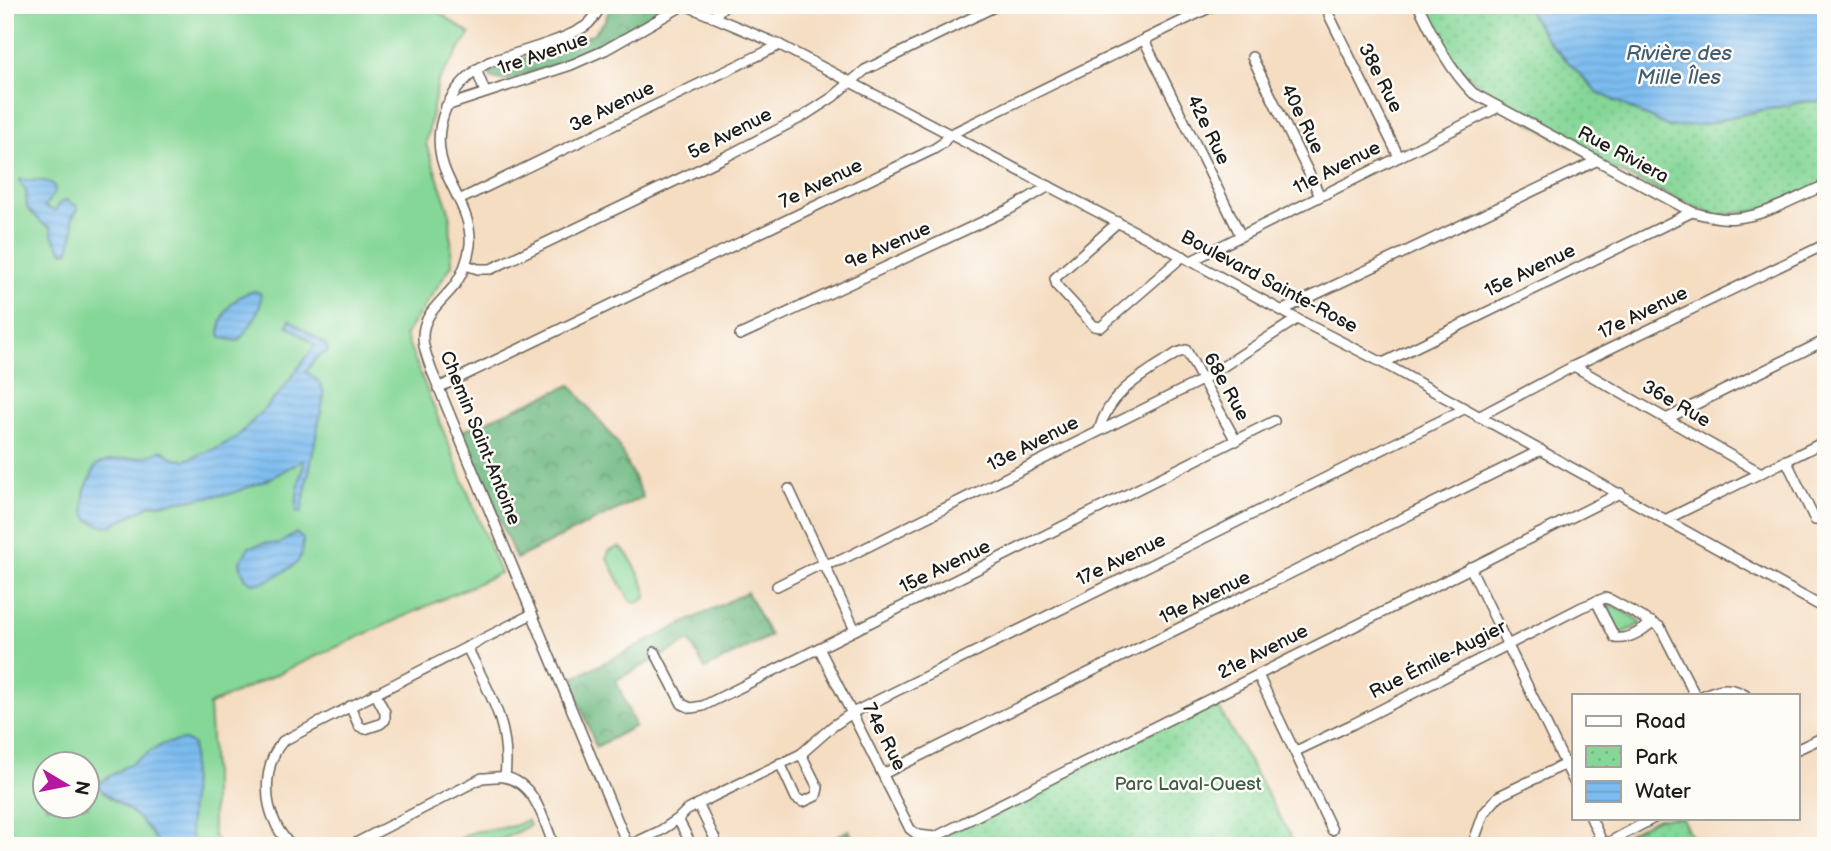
<svg xmlns="http://www.w3.org/2000/svg" width="1831" height="851" font-family="'Balsamiq Sans',sans-serif">
<style>
.grass{fill:#85d797;stroke:#507a5a;stroke-width:2;fill-rule:evenodd}
.forest{fill:url(#forest-crowns);stroke:#446a4e;stroke-width:2}
.park{fill:url(#park-dots);stroke:#507a5a;stroke-width:2}
.water{fill:url(#water-rules);stroke:#4c6c86;stroke-width:2}
.lines{fill:none;stroke-linecap:round;stroke-linejoin:round}
.minor-casing{stroke:#686056;stroke-width:12}
.minor{stroke:#fff;stroke-width:9}
.labels{text-anchor:middle;dominant-baseline:central;stroke-width:5;stroke-linejoin:round;paint-order:stroke}
.street-label{font-size:19px;fill:#1c1c1c;stroke:#fdfcf7}
.park-label{font-size:19px;fill:#415d47;stroke:#fdfcf7}
.water-label{font-size:21px;font-style:italic;fill:#425c71;stroke:#fdfcf7}
</style>
<defs>
<pattern id="forest-crowns" width="20" height="18" patternUnits="userSpaceOnUse" patternTransform="scale(1.75)"><rect width="20" height="18" fill="#6cb880"/><path d="M2 6a3 3 0 1 1 6 0M12 15a3 3 0 1 1 6 0" fill="none" stroke="#589568"/></pattern>
<pattern id="park-dots" width="8" height="8" patternUnits="userSpaceOnUse" patternTransform="scale(1.75)"><rect width="8" height="8" fill="#85d797"/><path d="M2 2h.1M6 6h.1" fill="none" stroke="#72b882" stroke-width="1.8" stroke-linecap="round"/></pattern>
<pattern id="water-rules" width="6" height="5" patternUnits="userSpaceOnUse" patternTransform="scale(1.75)"><rect width="6" height="5" fill="#7cbcf0"/><path d="M0 2.5h6" fill="none" stroke="#6ba1cd"/></pattern>
</defs>
<rect width="100%" height="100%" fill="#fdfcf7"/>
<filter id="ink" filterUnits="userSpaceOnUse"><feTurbulence type="fractalNoise" baseFrequency=".0143" numOctaves="2"/><feDisplacementMap in="SourceGraphic" scale="14" xChannelSelector="R" yChannelSelector="G"/><feConvolveMatrix kernelMatrix="1 2 1 2 8 2 1 2 1" color-interpolation-filters="sRGB"/></filter>
<filter id="wash" filterUnits="userSpaceOnUse"><feTurbulence type="fractalNoise" baseFrequency=".00686" numOctaves="4" result="noise"/><feDisplacementMap in="SourceGraphic" scale="28" xChannelSelector="R" yChannelSelector="G"/><feGaussianBlur stdDeviation="1.57" result="paint"/><feColorMatrix in="noise" values="0 0 0 0 0 0 0 0 0 0 0 0 0 0 0 0 0 1.4 0 .05"/><feComposite in="paint" operator="in"/></filter>
<g filter="url(#wash)">
<rect width="100%" height="100%" fill="#f5ddc2"/>
<g class="grass">
<path d="M5 5H428L470 34 438 81 426 144 450 214 452 265 405 335 500 573 209 705 213 771V835L221 846H5ZM46 764H88V806H46Z"/>
<path d="M619 547C629 552 648 587 646 598L637 603 630 601 607 558 609 551Z"/>
<path d="M1612 605 1639 620 1641 624 1623 633 1619 632 1609 612V606Z"/>
<path d="M527 820 530 825 489 846H446L473 832 514 826Z"/>
</g>
<g class="forest">
<path d="M612 5 667 7 666 10 601 48 507 81 491 78 490 72 493 69 593 34 604 22Z"/>
<path d="M571 385 618 444 643 497 516 559 462 431Z"/>
<path d="M747 592 770 636 705 669 690 641 616 680 635 726 596 747 571 679Z"/>
<path d="M849 830 857 846H818Z"/>
</g>
<g class="park">
<path d="M1421 5H1524L1549 42 1597 92 1669 127 1707 124 1734 116 1808 101 1826 102V185L1761 210 1717 215 1692 206 1596 161 1502 106 1454 63Z"/>
<path d="M1215 701 1296 846H934L939 837Z"/>
<path d="M1658 818H1682L1695 846H1605Z"/>
</g>
<g class="water">
<path d="M1525 5H1826V102L1808 101 1734 116 1707 124 1669 127 1597 92 1549 42Z"/>
<path d="M21 179C32 183 45 177 55 186L54 194 44 207 55 211 59 204 66 200 77 206 78 209 72 218 74 229 69 251 63 252 53 237 50 227 43 224 27 208 26 191 19 181Z"/>
<path d="M255 291 260 293C265 307 248 330 238 341L222 338 219 332C223 312 233 295 255 291Z"/>
<path d="M290 320 326 345 328 351 315 359 306 372C316 379 322 382 324 396L301 513H297C296 503 297 493 299 483 300 474 305 468 303 460L267 480 230 494 151 505 113 525 103 526 89 520 84 512V492L96 465C117 455 140 463 162 450L175 459 185 460 217 448 236 438 279 394 315 345 287 325Z"/>
<path d="M296 533 303 539C303 547 303 554 298 561 294 567 286 570 280 574 262 585 244 591 240 562L249 547 265 543 279 544Z"/>
<path d="M184 740 193 744 190 827 193 846H160C151 833 143 821 131 812 119 802 105 797 97 784L163 744Z"/>
</g>
</g>
<g filter="url(#ink)">
<g class="lines">
<g class="minor-casing">
<g id="minor">
<path d="M601 5C597 14 592 22 584 27 563 41 515 53 489 62 448 85 427 130 447 175 457 198 472 219 470 245 468 260 463 273 455 285 442 302 422 314 423 338 423 348 428 359 431 369L628 846"/>
<path d="M685 5 780 45 1191 261 1297 319 1383 363 1826 609"/>
<path d="M1418 5C1434 37 1447 67 1473 93L1692 212C1706 216 1722 220 1736 218 1767 216 1798 196 1826 185"/>
<path d="M1329 15 1399 157"/>
<path d="M713 17 725 5"/>
<path d="M1144 40 1241 236"/>
<path d="M1252 57 1320 196"/>
<path d="M476 69 485 92"/>
<path d="M446 106 571 65 605 50 684 5"/>
<path d="M459 200 780 45"/>
<path d="M1118 222 1055 278 1057 286 1094 326 1101 327 1183 256"/>
<path d="M1191 261 1497 108"/>
<path d="M466 265 478 269H491L725 157 802 117 833 97 865 70 998 5"/>
<path d="M1283 310 1596 161"/>
<path d="M740 335 1010 209 1049 186"/>
<path d="M1383 363 1692 212"/>
<path d="M1574 366 1761 473"/>
<path d="M438 388 934 149 943 143 949 135 1215 5"/>
<path d="M1478 417 1574 366 1826 244"/>
<path d="M1666 419 1826 340"/>
<path d="M1099 430C1110 390 1144 375 1177 353L1186 350 1236 441"/>
<path d="M1786 460 1815 520"/>
<path d="M789 489 855 630"/>
<path d="M1667 519 1826 441"/>
<path d="M1470 567 1574 782"/>
<path d="M777 586 815 567 841 560 1202 380 1297 319"/>
<path d="M1596 601 1615 638C1628 640 1643 631 1652 622"/>
<path d="M467 647C489 693 511 724 505 777"/>
<path d="M819 648 910 829 918 835 935 837 1620 493"/>
<path d="M655 652 682 704 691 708 703 706 1274 421"/>
<path d="M1258 675 1332 830"/>
<path d="M1704 695C1720 688 1730 686 1745 695"/>
<path d="M350 706 359 726 365 729 380 724 385 720V712L375 693"/>
<path d="M1798 749 1826 736"/>
<path d="M1296 751 1353 724 1582 607 1605 598 1611 600 1660 627 1695 695"/>
<path d="M780 763 796 798 803 802 816 796 818 788 801 754"/>
<path d="M883 774 1541 450"/>
<path d="M698 804 715 839 713 846"/>
<path d="M1591 818 1604 846"/>
<path d="M678 819 692 846"/>
<path d="M291 846C285 839 278 831 275 822 263 798 265 761 283 741L532 614"/>
<path d="M350 846 482 778C489 778 498 776 504 777 535 782 544 821 554 846"/>
<path d="M628 846 660 831 678 819 686 811 712 797 801 754 833 726 852 713 1464 409"/>
<path d="M1472 846 1484 813 1499 796 1574 760"/>
<path d="M1602 846 1654 818"/>
</g>
</g>
<use href="#minor" class="minor"/>
</g>
</g>
<g class="labels">
<g class="street-label">
<text transform="translate(543 54) rotate(-19)">1re Avenue</text>
<text transform="translate(1380 78) rotate(63)">38e Rue</text>
<text transform="translate(612 107) rotate(-26)">3e Avenue</text>
<text transform="translate(1302 119) rotate(64)">40e Rue</text>
<text transform="translate(1208 130) rotate(64)">42e Rue</text>
<text transform="translate(730 134) rotate(-27)">5e Avenue</text>
<text transform="translate(1623 155) rotate(28)">Rue Riviera</text>
<text transform="translate(1337 168) rotate(-27)">11e Avenue</text>
<text transform="translate(821 184) rotate(-26)">7e Avenue</text>
<text transform="translate(888 246) rotate(-24)">9e Avenue</text>
<text transform="translate(1530 271) rotate(-26)">15e Avenue</text>
<text transform="translate(1269 282) rotate(28)">Boulevard Sainte-Rose</text>
<text transform="translate(1643 313) rotate(-26)">17e Avenue</text>
<text transform="translate(1226 387) rotate(61)">68e Rue</text>
<text transform="translate(1676 404) rotate(30)">36e Rue</text>
<text transform="translate(480 438) rotate(68)">Chemin Saint-Antoine</text>
<text transform="translate(1033 444) rotate(-27)">13e Avenue</text>
<text transform="translate(1121 560) rotate(-26)">17e Avenue</text>
<text transform="translate(945 567) rotate(-26)">15e Avenue</text>
<text transform="translate(1205 598) rotate(-26)">19e Avenue</text>
<text transform="translate(1263 652) rotate(-27)">21e Avenue</text>
<text transform="translate(1438 660) rotate(-27)">Rue Émile-Augier</text>
<text transform="translate(884 737) rotate(63)">74e Rue</text>
</g>
<g class="park-label">
<text x="1188" y="784">Parc Laval-Ouest</text>
</g>
<g class="water-label">
<text x="1679" y="53">Rivière des<tspan x="1679" dy="24">Mille Îles</tspan></text>
</g>
</g>
<rect width="1831" height="851" fill="none" stroke="#fdfcf7" stroke-width="28"/>
<rect x="1572" y="694" width="228" height="126" fill="#fdfcf7" stroke="#a3a29f" stroke-width="2"/>
<rect x="1586" y="716" width="35" height="10" fill="#ffffff" stroke="#a3a29f" stroke-width="2"/>
<text x="1635" y="728" font-size="21" fill="#1c1c1c">Road</text>
<rect x="1586" y="746" width="35" height="21" fill="url(#park-dots)" stroke="#a3a29f" stroke-width="2"/>
<text x="1635" y="764" font-size="21" fill="#1c1c1c">Park</text>
<rect x="1586" y="781" width="35" height="21" fill="url(#water-rules)" stroke="#a3a29f" stroke-width="2"/>
<text x="1635" y="798" font-size="21" fill="#1c1c1c">Water</text>
<g transform="translate(66 785) rotate(100)"><circle r="33" fill="#fdfcf7" stroke="#a3a29f" stroke-width="2"/>
<path d="M0-5L12 26L0 18L-12 26Z" fill="#b5179e"/>
<text y="-10" font-size="19" font-weight="bold" text-anchor="middle" fill="#1c1c1c">N</text>
</g>
</svg>
